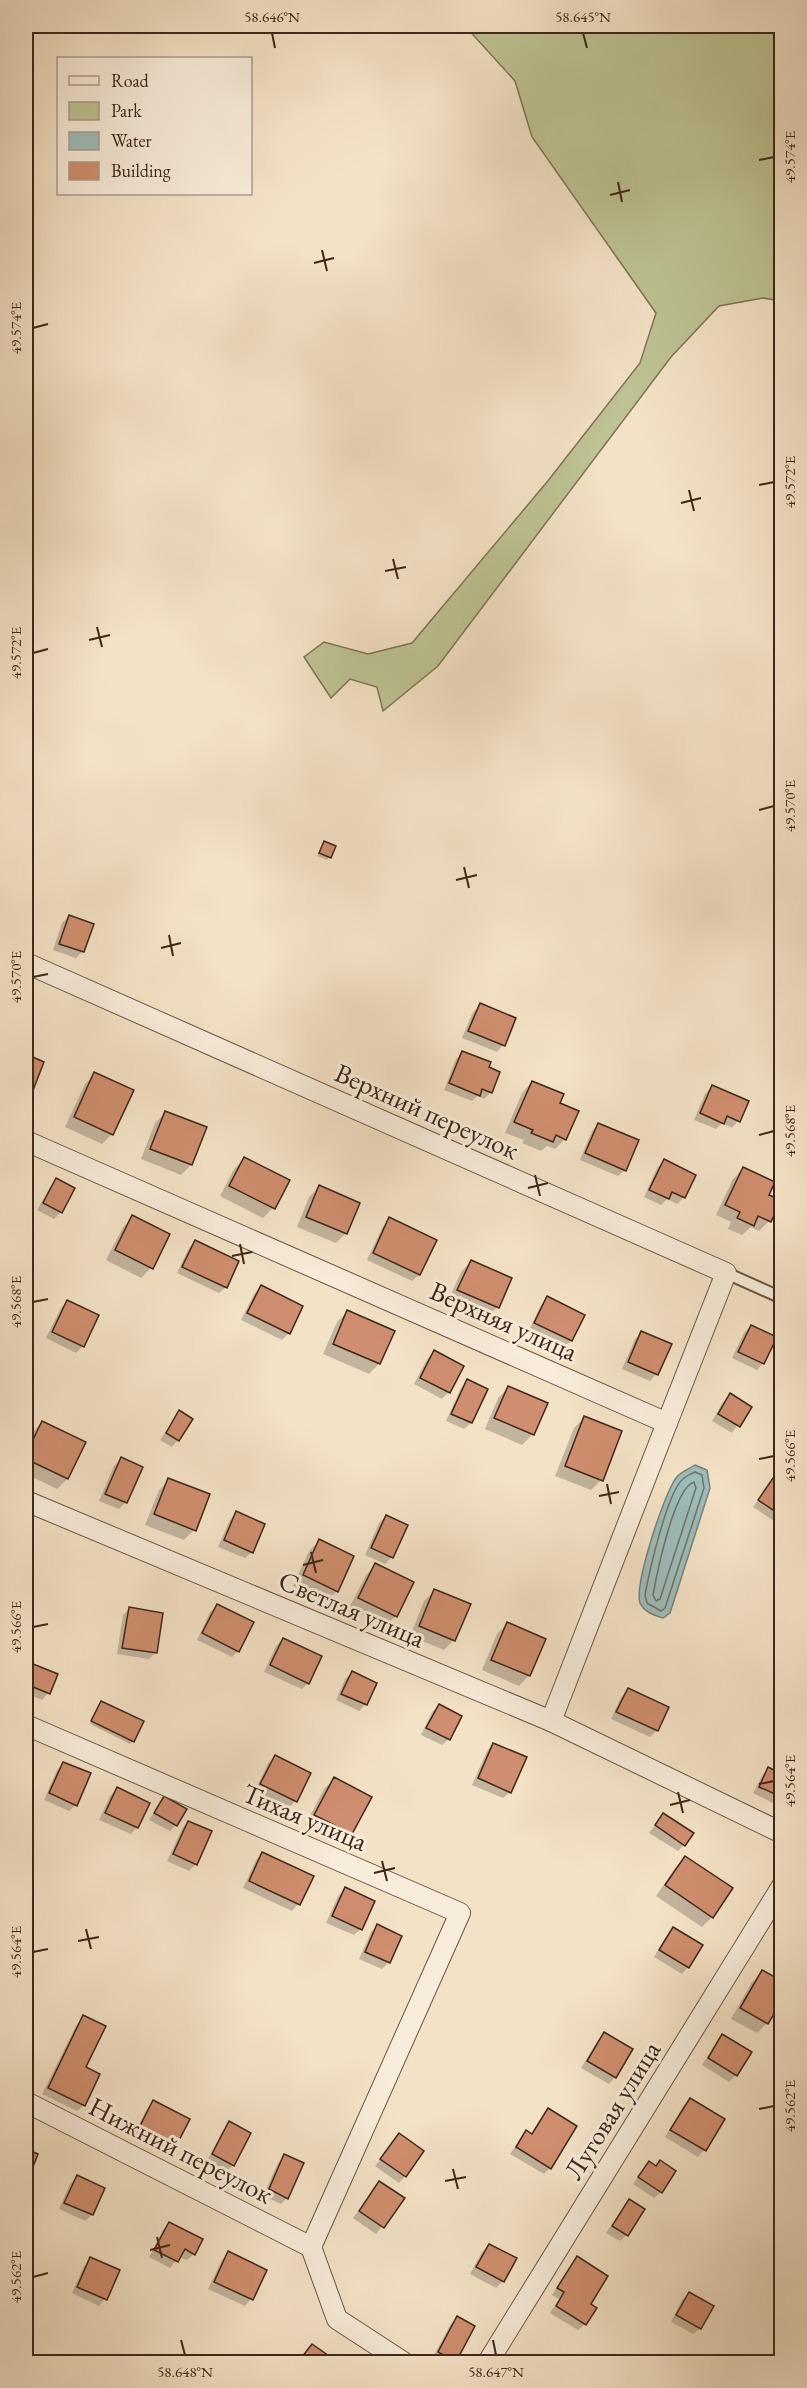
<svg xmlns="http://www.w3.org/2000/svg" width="807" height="2388" font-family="'EB Garamond',serif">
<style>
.green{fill:#bec393;stroke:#7e7556;stroke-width:1.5}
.water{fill:#9dbdbb;stroke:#77817a;stroke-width:1.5}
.shadow{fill:#0003}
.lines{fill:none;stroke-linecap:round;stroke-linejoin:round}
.shore{stroke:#6e726a;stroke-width:1.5}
.building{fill:#cf8e6f;stroke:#3e2719;stroke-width:1.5}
.lane-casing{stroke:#6c5644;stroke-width:14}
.street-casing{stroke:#6c5644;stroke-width:22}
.lane{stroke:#f8ecda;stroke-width:10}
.street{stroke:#f8ecda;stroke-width:20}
.ticks{fill:none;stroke:#3e2719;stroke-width:2}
.labels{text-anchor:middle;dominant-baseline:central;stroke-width:6;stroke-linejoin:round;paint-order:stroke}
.street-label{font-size:27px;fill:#3e2719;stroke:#f8ecda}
.neatline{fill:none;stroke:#3e2719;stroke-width:2}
.ticks-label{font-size:15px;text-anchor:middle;fill:#3e2719}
</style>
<rect width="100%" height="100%" fill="#f4e2c6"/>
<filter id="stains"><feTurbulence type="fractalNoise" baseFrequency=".00333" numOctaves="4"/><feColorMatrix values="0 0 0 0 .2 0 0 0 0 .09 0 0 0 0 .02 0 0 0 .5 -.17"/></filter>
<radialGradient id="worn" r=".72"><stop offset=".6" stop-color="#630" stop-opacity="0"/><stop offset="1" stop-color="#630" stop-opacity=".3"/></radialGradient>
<path class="green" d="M465 26H781V301L763 298 719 306 671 357 438 666 383 711 377 687 350 679 331 698 304 657 324 642 368 654 412 643 547 482 640 363 656 313 532 137 515 81Z"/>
<path class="water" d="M695 1465 707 1470 710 1488 670 1613 663 1618C654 1615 644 1612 640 1603 634 1585 664 1494 676 1478 680 1472 689 1469 695 1465Z"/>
<g class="shadow">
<path d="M324 842 330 857 327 860 317 856Z"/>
<path d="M69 916 92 925 82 952 76 958 53 950 62 923Z"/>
<path d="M480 1005 503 1045 497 1052 462 1038 473 1012Z"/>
<path d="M463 1052 487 1068 491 1092 484 1099 477 1096 472 1101 444 1090 456 1059Z"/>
<path d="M26 1056 42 1062 29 1097 26 1101Z"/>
<path d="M95 1074 112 1134 102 1144 65 1127 85 1084Z"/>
<path d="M532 1082 565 1139 555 1149 547 1146 541 1151 522 1143 524 1140 505 1133 522 1093Z"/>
<path d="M712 1087 738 1121 732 1128 722 1123 716 1129 694 1120 705 1094Z"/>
<path d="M165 1113 205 1128 191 1165 181 1175 141 1159 155 1123Z"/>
<path d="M598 1125 625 1170 618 1176 580 1160 592 1131Z"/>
<path d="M244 1159 273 1208 263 1218 220 1196 234 1169Z"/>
<path d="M664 1161 684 1197 677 1204 667 1199 661 1205 644 1197 657 1168Z"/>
<path d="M743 1169 767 1196 769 1221 759 1231 751 1227 742 1235 728 1229 731 1222 716 1215 733 1179Z"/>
<path d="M56 1180 61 1212 54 1219 37 1210 50 1187Z"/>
<path d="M319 1187 346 1233 336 1243 297 1227 309 1197Z"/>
<path d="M133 1217 151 1268 141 1278 106 1260 123 1227Z"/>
<path d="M390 1219 435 1240 419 1275 412 1281 367 1260 383 1226Z"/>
<path d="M195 1242 226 1287 219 1293 177 1273 189 1248Z"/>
<path d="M471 1261 510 1278 497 1307 487 1318 448 1301 461 1272Z"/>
<path d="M261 1287 289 1333 282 1340 241 1320 254 1294Z"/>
<path d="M548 1298 583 1315 571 1341 564 1347 529 1330 541 1305Z"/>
<path d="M67 1302 83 1346 76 1353 46 1338 61 1308Z"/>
<path d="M347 1312 393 1332 379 1364 369 1374 323 1354 337 1322Z"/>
<path d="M751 1326 763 1363 757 1370 732 1358 744 1333Z"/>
<path d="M642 1332 670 1345 656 1374 650 1381 622 1369 635 1339Z"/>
<path d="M434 1352 449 1392 442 1399 414 1384 427 1359Z"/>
<path d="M467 1381 486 1390 471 1423 464 1429 446 1421 461 1388Z"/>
<path d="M508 1388 546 1404 533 1434 522 1445 485 1429 498 1398Z"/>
<path d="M730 1395 750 1407 732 1433 712 1421 723 1402Z"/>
<path d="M179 1412 178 1440 172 1447 160 1440Z"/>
<path d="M584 1418 601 1480 591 1490 555 1476 574 1428Z"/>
<path d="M42 1422 84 1443 67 1479 57 1489 26 1474V1445L32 1433Z"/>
<path d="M121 1459 141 1468 125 1503 119 1509 99 1501 114 1466Z"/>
<path d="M780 1470 782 1519 777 1523 753 1507Z"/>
<path d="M169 1480 194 1530 184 1540 145 1525 159 1490Z"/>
<path d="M236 1513 252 1552 245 1558 218 1547 230 1520Z"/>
<path d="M386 1516 392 1557 385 1564 365 1555 379 1523Z"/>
<path d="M319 1541 337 1591 326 1601 293 1586 309 1551Z"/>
<path d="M376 1565 396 1616 385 1626 349 1608 366 1575Z"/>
<path d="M434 1591 454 1640 444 1650 410 1636 424 1601Z"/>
<path d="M217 1606 238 1651 232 1657 197 1640 210 1612Z"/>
<path d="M130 1608 155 1653 149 1659 117 1654 123 1615Z"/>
<path d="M507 1624 529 1675 519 1686 482 1670 497 1634Z"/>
<path d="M283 1639 308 1683 302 1689 264 1672 276 1646Z"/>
<path d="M33 1666 48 1693 42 1700 26 1693V1675Z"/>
<path d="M352 1673 375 1684 365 1705 359 1711 336 1700 345 1679Z"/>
<path d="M628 1690 657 1730 650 1737 611 1719 621 1697Z"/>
<path d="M101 1703 133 1741 130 1744 90 1724Z"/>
<path d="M439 1705 449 1739 442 1745 421 1735 432 1712Z"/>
<path d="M493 1744 510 1792 503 1798 472 1785 487 1751Z"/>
<path d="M275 1757 309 1773 295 1801 289 1808 255 1791 268 1763Z"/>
<path d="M64 1763 76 1805 69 1811 44 1800 57 1770Z"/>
<path d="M768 1769 782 1775 781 1807 753 1793 762 1776Z"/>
<path d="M334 1779 370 1797 351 1834 340 1844 305 1825 324 1789Z"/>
<path d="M117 1789 137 1827 131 1834 99 1820 110 1796Z"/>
<path d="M164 1798 176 1825 170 1831 149 1820Z"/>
<path d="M663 1815 684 1845 678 1851 649 1833Z"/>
<path d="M188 1822 196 1864 189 1871 167 1861 182 1829Z"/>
<path d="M263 1853 312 1876 298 1904 292 1911 243 1888 256 1860Z"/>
<path d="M685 1858 712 1917 702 1927 656 1896 675 1868Z"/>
<path d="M345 1889 361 1929 354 1935 326 1923 338 1896Z"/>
<path d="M377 1926 400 1936 388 1963 382 1969 359 1959 371 1932Z"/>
<path d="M673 1929 688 1967 682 1974 654 1957 667 1935Z"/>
<path d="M782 1935V1953L774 1948Z"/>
<path d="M762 1972 782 1983V2017L773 2012 767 2023 757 2033 731 2019 752 1982Z"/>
<path d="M84 2017V2105L77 2111 42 2094 77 2024Z"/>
<path d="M604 2034 615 2077 609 2084 581 2068 598 2040Z"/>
<path d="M722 2036 736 2075 729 2082 702 2065 716 2043Z"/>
<path d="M690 2100 704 2150 698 2157 665 2137 683 2106Z"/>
<path d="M154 2102 188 2119 174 2148 167 2154 133 2137 147 2109Z"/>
<path d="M549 2110 550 2168 544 2174 510 2154 520 2139 526 2132 531 2135Z"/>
<path d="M230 2123 233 2165 226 2172 207 2161 223 2130Z"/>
<path d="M399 2135 405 2176 399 2183 375 2166Z"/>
<path d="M285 2156 287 2198 281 2204 263 2196 278 2163Z"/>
<path d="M649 2163 661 2192 654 2198 633 2184Z"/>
<path d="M77 2177 103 2189 92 2215 85 2221 59 2209 70 2184Z"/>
<path d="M379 2182 403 2199 376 2234 353 2218Z"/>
<path d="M629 2201 627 2235 620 2241 606 2233Z"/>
<path d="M169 2223 194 2254 187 2260 179 2257 170 2268 149 2257 163 2230Z"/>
<path d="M489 2245 503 2281 496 2288 470 2274 482 2252Z"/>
<path d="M229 2253 265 2270 251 2299 245 2306 208 2289 222 2260Z"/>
<path d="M577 2258 589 2304 585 2324 578 2330 550 2313 559 2299 552 2295 571 2265Z"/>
<path d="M91 2259 105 2299 99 2306 72 2293 84 2266Z"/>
<path d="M689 2294 700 2328 693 2334 671 2322 682 2300Z"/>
<path d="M782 2313V2323L777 2320Z"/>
<path d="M457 2318 455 2361 439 2362 432 2359 450 2325Z"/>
</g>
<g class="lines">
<g class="shore">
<path d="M695 1472 702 1475 704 1488 665 1608 661 1611 647 1603 645 1595C649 1573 667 1492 683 1479 686 1476 691 1474 695 1472Z"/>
<path d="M694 1482 696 1488 660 1599 656 1601 653 1595C657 1573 674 1488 694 1482Z"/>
</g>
</g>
<g class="building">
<path d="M324 841 336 846 331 858 319 853Z"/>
<path d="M69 915 94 924 84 952 59 944Z"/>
<path d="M480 1003 516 1018 505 1046 468 1031Z"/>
<path d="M462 1051 491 1062 489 1067 500 1072 492 1093 482 1089 480 1096 449 1083Z"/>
<path d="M26 1054 44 1062 30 1098 26 1096Z"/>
<path d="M94 1072 134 1090 113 1135 74 1117Z"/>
<path d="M532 1081 564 1094 560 1103 579 1111 566 1140 556 1135 553 1142 531 1133 533 1130 514 1122Z"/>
<path d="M712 1085 749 1101 740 1122 727 1116 724 1124 700 1113Z"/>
<path d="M165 1111 207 1127 192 1165 150 1149Z"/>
<path d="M598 1123 639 1140 626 1171 585 1153Z"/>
<path d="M244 1157 290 1180 275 1209 229 1186Z"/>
<path d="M664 1159 696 1175 685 1198 672 1192 669 1199 649 1190Z"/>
<path d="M743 1167 775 1182 769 1195 781 1200 771 1222 758 1216 754 1226 737 1218 740 1212 725 1205Z"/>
<path d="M56 1178 75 1188 62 1213 43 1203Z"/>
<path d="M319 1185 360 1203 347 1234 306 1217Z"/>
<path d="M132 1215 170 1234 153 1269 115 1250Z"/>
<path d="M389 1217 437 1240 420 1275 373 1253Z"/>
<path d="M195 1240 239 1261 227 1288 182 1267Z"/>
<path d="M471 1260 512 1278 499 1308 457 1290Z"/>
<path d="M261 1285 303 1306 290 1334 247 1313Z"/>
<path d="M547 1296 585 1315 572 1341 534 1323Z"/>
<path d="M67 1300 99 1315 84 1347 52 1332Z"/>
<path d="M347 1310 395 1331 380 1364 333 1344Z"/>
<path d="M751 1325 777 1337 764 1364 738 1352Z"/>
<path d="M641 1331 672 1344 658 1375 628 1362Z"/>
<path d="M434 1350 464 1366 450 1393 420 1378Z"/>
<path d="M467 1379 488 1389 472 1423 451 1414Z"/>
<path d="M508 1386 548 1403 534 1435 494 1418Z"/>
<path d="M730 1393 752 1407 740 1427 718 1414Z"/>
<path d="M179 1410 193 1419 179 1441 166 1433Z"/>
<path d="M584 1416 622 1431 603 1481 565 1466Z"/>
<path d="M42 1421 86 1442 68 1479 26 1459V1454Z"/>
<path d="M121 1457 143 1467 127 1503 105 1494Z"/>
<path d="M780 1468 782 1469V1516L758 1500Z"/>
<path d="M168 1478 210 1494 196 1531 154 1514Z"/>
<path d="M236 1511 265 1524 253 1553 224 1540Z"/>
<path d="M386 1515 408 1525 393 1558 371 1548Z"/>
<path d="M319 1539 354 1556 338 1592 303 1575Z"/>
<path d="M375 1563 414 1582 397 1617 358 1598Z"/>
<path d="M434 1589 471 1604 455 1641 419 1626Z"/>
<path d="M217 1604 254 1622 239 1652 202 1633Z"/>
<path d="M129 1607 163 1613 157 1653 122 1648Z"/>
<path d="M507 1622 546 1639 530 1676 491 1660Z"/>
<path d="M283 1638 322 1656 309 1684 270 1665Z"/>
<path d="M33 1664 58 1674 50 1694 26 1684Z"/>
<path d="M352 1671 377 1683 367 1705 341 1694Z"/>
<path d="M628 1688 669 1707 658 1731 616 1712Z"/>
<path d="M101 1701 144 1721 134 1742 91 1721Z"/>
<path d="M439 1704 462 1716 450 1740 426 1728Z"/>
<path d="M493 1743 527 1757 511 1793 478 1778Z"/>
<path d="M275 1755 311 1773 297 1802 260 1784Z"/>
<path d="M63 1762 91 1773 77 1806 49 1793Z"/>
<path d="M768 1767 782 1774V1797L759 1787Z"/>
<path d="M334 1777 372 1797 352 1834 314 1815Z"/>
<path d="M117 1787 150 1803 138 1828 105 1813Z"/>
<path d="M164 1796 187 1809 177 1826 154 1813Z"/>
<path d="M663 1813 694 1833 685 1846 655 1825Z"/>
<path d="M188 1821 212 1831 197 1865 173 1854Z"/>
<path d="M262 1852 314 1876 300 1905 249 1881Z"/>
<path d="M685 1856 733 1888 713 1918 665 1885Z"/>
<path d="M345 1887 375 1901 362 1930 332 1916Z"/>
<path d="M377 1924 402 1936 390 1963 365 1952Z"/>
<path d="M673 1927 703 1945 689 1968 659 1950Z"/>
<path d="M762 1970 782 1981V2001L768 2024 740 2008Z"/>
<path d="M83 2015 106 2026 86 2067 100 2074 85 2106 48 2088Z"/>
<path d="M604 2032 633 2049 616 2078 587 2061Z"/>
<path d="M722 2034 752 2052 737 2076 708 2058Z"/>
<path d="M690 2098 725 2119 706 2151 670 2130Z"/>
<path d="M153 2100 190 2119 175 2148 138 2130Z"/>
<path d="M548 2108 577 2126 551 2169 516 2147 526 2130 532 2134Z"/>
<path d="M229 2121 251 2133 234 2166 212 2154Z"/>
<path d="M399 2133 424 2151 406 2177 380 2159Z"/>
<path d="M26 2149 38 2154 26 2185Z"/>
<path d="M284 2154 304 2163 288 2199 269 2189Z"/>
<path d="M660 2160 676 2171 662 2193 638 2177 649 2161 656 2166Z"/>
<path d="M77 2175 105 2188 93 2215 64 2203Z"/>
<path d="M379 2181 405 2198 384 2228 359 2211Z"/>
<path d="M629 2199 645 2209 628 2236 612 2226Z"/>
<path d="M169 2222 203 2239 195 2255 185 2249 178 2262 154 2250Z"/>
<path d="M489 2244 517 2258 504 2282 476 2267Z"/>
<path d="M228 2251 267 2270 253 2300 214 2282Z"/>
<path d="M577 2256 608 2276 591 2304 597 2308 586 2325 556 2306 564 2292 557 2288Z"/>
<path d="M90 2257 120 2270 107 2300 77 2287Z"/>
<path d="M689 2292 714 2306 701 2329 676 2315Z"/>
<path d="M457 2316 475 2326 456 2362 438 2352Z"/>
<path d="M312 2344 332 2358 329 2362H298Z"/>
</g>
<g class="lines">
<g class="lane-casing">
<path id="lane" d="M726 1273 782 1298"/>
</g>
<g class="street-casing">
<g id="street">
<path d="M26 963 726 1273 667 1423"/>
<path d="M26 1141 667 1423 551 1721"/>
<path d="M26 1501 551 1721 782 1833"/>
<path d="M26 1725 460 1913 311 2247"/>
<path d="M26 2102 311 2247"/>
<path d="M311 2247 337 2319 403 2362"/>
<path d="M488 2362 782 1886"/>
</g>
</g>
<use href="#lane" class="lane"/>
<use href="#street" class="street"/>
</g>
<path class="ticks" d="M272 33 275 48M583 33 587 48M759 160 774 157M618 182 622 202M610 195 630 190M322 250 327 271M314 263 334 258M33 328 48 324M759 485 774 482M689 490 694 511M681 503 701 498M393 559 398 579M385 571 406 567M97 627 102 647M89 640 110 635M33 653 48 649M759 810 774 806M464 867 469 888M456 880 477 875M169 935 173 956M161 948 181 943M33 977 48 974M759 1135 774 1131M535 1175 540 1196M528 1188 548 1183M240 1244 244 1264M232 1256 252 1252M33 1302 48 1299M759 1459 774 1456M607 1484 611 1504M599 1496 619 1492M311 1552 316 1573M303 1565 323 1560M33 1627 48 1624M759 1784 774 1781M678 1792 683 1813M670 1805 690 1800M382 1861 387 1881M374 1873 395 1868M86 1929 91 1949M78 1941 99 1937M33 1952 48 1949M759 2109 774 2106M453 2169 458 2189M445 2181 466 2177M157 2237 162 2258M150 2250 170 2245M33 2277 48 2273M181 2340 185 2355M493 2340 496 2355"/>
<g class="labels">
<g class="street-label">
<text transform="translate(427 1111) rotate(24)">Верхний переулок</text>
<text transform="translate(504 1321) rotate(24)">Верхняя улица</text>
<text transform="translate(352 1609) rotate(23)">Светлая улица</text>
<text transform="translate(305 1817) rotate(23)">Тихая улица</text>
<text transform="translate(612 2110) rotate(-58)">Луговая улица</text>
<text transform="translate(181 2150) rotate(27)">Нижний переулок</text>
</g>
</g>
<rect width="807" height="2388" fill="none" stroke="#f4e2c6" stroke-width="66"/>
<rect x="57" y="57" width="195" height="138" fill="#f8ecda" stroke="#ae9d8d" stroke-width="1.5"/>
<rect x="69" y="76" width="30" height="9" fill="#f8ecda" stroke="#ae9d8d" stroke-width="1.5"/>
<text x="111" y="87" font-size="18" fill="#3e2719">Road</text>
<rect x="69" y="102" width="30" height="18" fill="#bec393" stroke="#ae9d8d" stroke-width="1.5"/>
<text x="111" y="117" font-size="18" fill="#3e2719">Park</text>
<rect x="69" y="132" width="30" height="18" fill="#9dbdbb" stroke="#ae9d8d" stroke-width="1.5"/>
<text x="111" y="147" font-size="18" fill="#3e2719">Water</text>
<rect x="69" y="162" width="30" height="18" fill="#cf8e6f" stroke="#ae9d8d" stroke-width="1.5"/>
<text x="111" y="177" font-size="18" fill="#3e2719">Building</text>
<rect x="33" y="33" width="741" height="2322" class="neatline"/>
<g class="ticks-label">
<text x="272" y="22">58.646°N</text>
<text x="583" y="22">58.645°N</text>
<text transform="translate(790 157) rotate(-90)" y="5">49.574°E</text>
<text transform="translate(16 328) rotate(-90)" y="5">49.574°E</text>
<text transform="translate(790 482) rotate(-90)" y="5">49.572°E</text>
<text transform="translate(16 653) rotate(-90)" y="5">49.572°E</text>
<text transform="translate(790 806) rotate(-90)" y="5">49.570°E</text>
<text transform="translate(16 977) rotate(-90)" y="5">49.570°E</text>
<text transform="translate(790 1131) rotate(-90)" y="5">49.568°E</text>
<text transform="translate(16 1302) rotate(-90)" y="5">49.568°E</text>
<text transform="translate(790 1456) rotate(-90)" y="5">49.566°E</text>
<text transform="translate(16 1627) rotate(-90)" y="5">49.566°E</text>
<text transform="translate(790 1781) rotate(-90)" y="5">49.564°E</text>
<text transform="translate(16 1952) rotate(-90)" y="5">49.564°E</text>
<text transform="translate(790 2106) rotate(-90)" y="5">49.562°E</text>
<text transform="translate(16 2277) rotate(-90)" y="5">49.562°E</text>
<text x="185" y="2377">58.648°N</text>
<text x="496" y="2377">58.647°N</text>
</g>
<rect width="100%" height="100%" filter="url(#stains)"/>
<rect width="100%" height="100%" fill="url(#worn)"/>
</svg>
